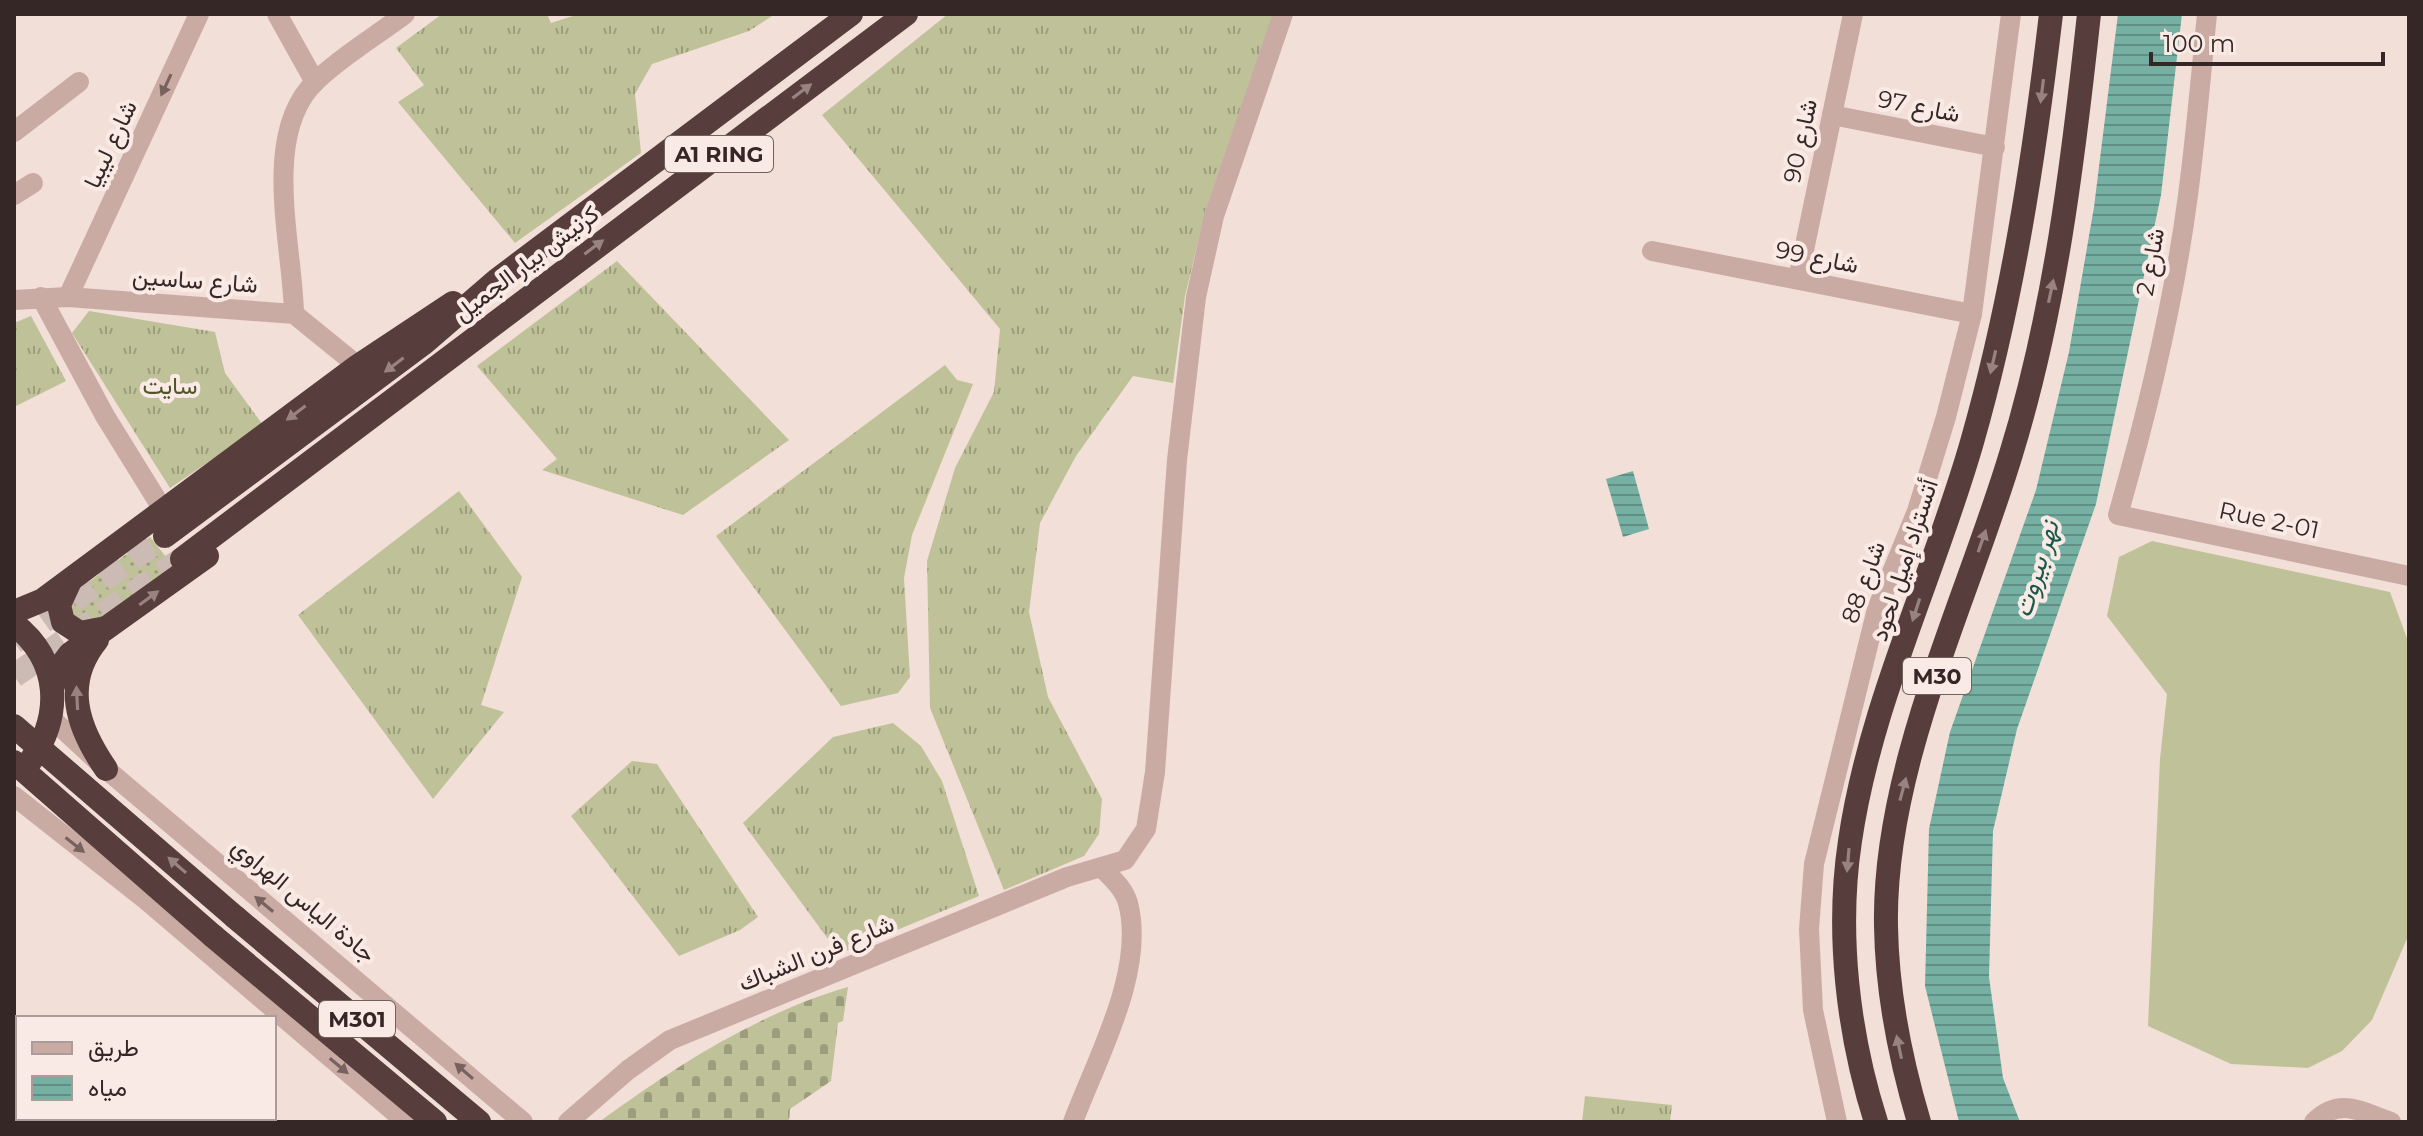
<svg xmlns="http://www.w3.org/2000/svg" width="2423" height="1136" font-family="Montserrat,Vazirmatn,sans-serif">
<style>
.grass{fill:url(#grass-tufts)}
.cemetery{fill:url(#cemetery-stones)}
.garden{fill:url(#garden-dots)}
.pitch{fill:#bfc198}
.water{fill:url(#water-rules)}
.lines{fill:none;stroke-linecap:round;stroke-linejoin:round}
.highway-tunnel{stroke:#ccbab4;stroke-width:24;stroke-dasharray:24 12;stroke-linecap:butt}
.minor{stroke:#caaba4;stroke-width:20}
.highway{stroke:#573e3d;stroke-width:24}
.highway-bridge{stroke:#573e3d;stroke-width:24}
.oneway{fill:#78625f}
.oneway2{fill:#988380}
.labels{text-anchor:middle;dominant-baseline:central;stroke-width:8;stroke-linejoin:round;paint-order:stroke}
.shield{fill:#faeae5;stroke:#70625f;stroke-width:2}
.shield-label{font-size:22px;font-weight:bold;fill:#352726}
.street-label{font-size:24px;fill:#352726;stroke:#faeae5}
.park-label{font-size:24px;fill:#505429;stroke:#faeae5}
.water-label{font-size:26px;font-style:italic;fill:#1a584c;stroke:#faeae5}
</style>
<defs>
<pattern id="grass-tufts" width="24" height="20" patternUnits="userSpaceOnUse" patternTransform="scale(2)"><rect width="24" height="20" fill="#bfc198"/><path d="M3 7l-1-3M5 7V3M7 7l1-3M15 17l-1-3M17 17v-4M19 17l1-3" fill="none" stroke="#9c9d7c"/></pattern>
<pattern id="cemetery-stones" width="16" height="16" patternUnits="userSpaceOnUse" patternTransform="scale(2)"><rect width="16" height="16" fill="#bfc198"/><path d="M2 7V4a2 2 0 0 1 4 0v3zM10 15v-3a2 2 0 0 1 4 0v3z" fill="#9c9d7c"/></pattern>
<pattern id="garden-dots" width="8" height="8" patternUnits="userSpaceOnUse" patternTransform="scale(2)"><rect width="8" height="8" fill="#bfc198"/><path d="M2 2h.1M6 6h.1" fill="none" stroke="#9c9d7c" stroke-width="1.8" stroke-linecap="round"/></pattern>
<pattern id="water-rules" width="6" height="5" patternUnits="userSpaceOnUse" patternTransform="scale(2)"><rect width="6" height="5" fill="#76b0a3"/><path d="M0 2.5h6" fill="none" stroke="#628f85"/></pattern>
</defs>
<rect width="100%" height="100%" fill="#f2dfd8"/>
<g class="grass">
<path d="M442 14H547L551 23 579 14H775L749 31 652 64 635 94 641 153 515 243 398 102 424 85 396 48Z"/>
<path d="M948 14H1273L1206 209 1185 296 1173 383 1133 376 1076 456 1040 523 1029 612 1048 697 1102 799 1099 834 1084 856 1004 890 930 708 927 561 955 468 994 392 1000 329 822 115Z"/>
<path d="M617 261 789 440 683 515 542 470 557 459 477 366Z"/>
<path d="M89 311 215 332 225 373 263 425 170 488 72 333Z"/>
<path d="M31 316 66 381 14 407V323Z"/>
<path d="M945 365 957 380 973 384 912 535 904 578 910 677 898 693 841 706 716 536Z"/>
<path d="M459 491 522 577 481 705 504 712 433 799 298 615Z"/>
<path d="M893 723 921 746 942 781 979 896 839 954 743 823 833 737Z"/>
<path d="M632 761 657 764 758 917 740 930 679 956 571 816Z"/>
<path d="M1585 1096 1672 1105 1670 1122H1582Z"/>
</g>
<path class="cemetery" d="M848 987 843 1021 838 1023 831 1081 790 1109 789 1122H599C674 1067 758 1013 848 987Z"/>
<path class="garden" d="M150 537 175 568 94 628 68 616 72 594Z"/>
<path class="pitch" d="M2152 541 2390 592 2409 644V934L2372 1020 2342 1051 2308 1068 2231 1064 2148 1026 2160 759 2167 694 2107 616 2119 557Z"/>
<g class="water">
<path d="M2118 14H2182L2161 195 2096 504 2017 729 1993 831 1989 977 2003 1078 2020 1122H1959L1925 986 1929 829 1950 732 2036 490 2069 352 2094 207Z"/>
<path d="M1633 471 1649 529 1623 537 1606 479Z"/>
</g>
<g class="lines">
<g class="highway-tunnel">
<path d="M14 642 165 536"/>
<path d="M14 676 182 559"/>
</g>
<g class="minor">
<path d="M277 14 315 82"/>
<path d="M2207 14C2201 74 2196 135 2188 195 2174 303 2148 410 2118 515L2409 576"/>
<path d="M1832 115 1995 147"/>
<path d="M14 132 79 82"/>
<path d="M14 195 33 183"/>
<path d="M1652 251 1972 314"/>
<path d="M1798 279 1853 14"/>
<path d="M41 297 105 416 165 513"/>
<path d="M68 297 199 14"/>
<path d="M14 300 68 297 294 314 358 366"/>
<path d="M294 314C293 246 260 134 316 81 342 56 376 36 405 14"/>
<path d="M52 719 106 769 523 1122"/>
<path d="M14 796 146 900 406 1122"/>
<path d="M206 1122 209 1118"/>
<path d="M568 1122 628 1070 670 1040 1067 877 1125 860 1146 829 1155 772 1177 460 1196 297 1214 216 1283 14"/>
<path d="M1073 1122C1096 1060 1146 971 1128 903 1124 889 1113 879 1103 869"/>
<path d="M1837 1122 1813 1010 1809 929 1814 864 1877 609 1917 511 1946 417 1972 314 2011 14"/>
<path d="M2314 1122C2340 1096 2361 1112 2391 1122"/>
</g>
<g class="highway">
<path d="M165 536 424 343 497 280 851 14"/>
<path d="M182 559 906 14"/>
<path d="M70 581 59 605 63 622 80 633 106 628"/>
<path d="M14 612 43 600 358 366 453 303"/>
<path d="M14 624C61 661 63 716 29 763"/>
<path d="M97 640C62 683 77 727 106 769"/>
<path d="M53 686 58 670 70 654 207 556"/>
<path d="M235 917 479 1122"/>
<path d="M213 936 435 1122"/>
<path d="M1876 1122C1848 1034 1836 933 1850 841 1870 703 1934 575 1972 442 2012 302 2034 159 2051 14"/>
<path d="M1919 1122C1900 1058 1887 993 1886 926 1883 769 1966 603 2011 454 2055 311 2073 162 2089 14"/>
</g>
<g class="highway-bridge">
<path d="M14 726 235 917"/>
<path d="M14 762 213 936"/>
</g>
</g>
<defs><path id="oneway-solid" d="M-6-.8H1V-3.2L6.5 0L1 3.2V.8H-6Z" transform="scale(2)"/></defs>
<g class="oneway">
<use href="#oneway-solid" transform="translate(166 85) rotate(115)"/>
<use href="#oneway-solid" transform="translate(75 845) rotate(38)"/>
<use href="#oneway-solid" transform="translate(264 904) rotate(-140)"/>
<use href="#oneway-solid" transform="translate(339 1066) rotate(40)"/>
<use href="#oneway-solid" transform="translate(464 1071) rotate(-139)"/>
</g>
<g class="oneway2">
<use href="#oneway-solid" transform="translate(802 91) rotate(-37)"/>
<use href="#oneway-solid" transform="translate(2042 91) rotate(97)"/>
<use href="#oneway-solid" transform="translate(594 247) rotate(-37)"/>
<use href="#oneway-solid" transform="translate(2051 291) rotate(-78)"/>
<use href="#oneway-solid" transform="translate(1993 362) rotate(103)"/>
<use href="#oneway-solid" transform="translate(394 365) rotate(143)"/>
<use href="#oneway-solid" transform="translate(296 413) rotate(143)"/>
<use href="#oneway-solid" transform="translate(1982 541) rotate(-71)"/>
<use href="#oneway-solid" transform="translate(149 598) rotate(-36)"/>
<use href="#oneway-solid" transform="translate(1916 610) rotate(108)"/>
<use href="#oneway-solid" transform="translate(77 698) rotate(-93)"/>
<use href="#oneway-solid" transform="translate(1903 789) rotate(-75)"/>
<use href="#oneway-solid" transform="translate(1848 860) rotate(95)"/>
<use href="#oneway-solid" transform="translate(177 865) rotate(-139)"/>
<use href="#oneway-solid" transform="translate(1899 1047) rotate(-102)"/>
</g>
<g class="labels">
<g class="shield">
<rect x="665" y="136" width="108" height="36" rx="6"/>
<rect x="1903" y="658" width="68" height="36" rx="6"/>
<rect x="319" y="1001" width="76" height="36" rx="6"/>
</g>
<g class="shield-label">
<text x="719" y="154">A1 RING</text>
<text x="1937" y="676">M30</text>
<text x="357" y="1019">M301</text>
</g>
<g class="street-label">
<text transform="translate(1919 106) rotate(11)">شارع 97</text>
<text transform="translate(1800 141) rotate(-78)">شارع 90</text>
<text transform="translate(110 144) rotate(-65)">شارع ليبيا</text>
<text transform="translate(1817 257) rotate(11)">شارع 99</text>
<text transform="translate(2150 262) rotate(-80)">شارع 2</text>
<text transform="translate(526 263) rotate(-37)">كرنيش بيار الجميل</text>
<text transform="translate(195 280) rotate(4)">شارع ساسين</text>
<text transform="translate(2269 520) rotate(12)">Rue 2-01</text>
<text transform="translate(1904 560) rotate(-72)">أتستراد إميل لحود</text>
<text transform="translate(1863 582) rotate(-70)">شارع 88</text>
<text transform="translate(304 900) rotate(40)">جادة الياس الهراوي</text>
<text transform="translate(816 953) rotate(-22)">شارع فرن الشباك</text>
</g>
<g class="park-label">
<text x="170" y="385">سايت</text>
</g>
<g class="water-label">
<text transform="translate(2036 569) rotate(-73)">نهر بيروت</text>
</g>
</g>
<rect width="2423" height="1136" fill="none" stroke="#352726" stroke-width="32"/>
<rect x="16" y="1016" width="260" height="104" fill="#faeae5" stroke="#ab9c99" stroke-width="2"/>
<rect x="32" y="1042" width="40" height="12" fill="#caaba4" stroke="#ab9c99" stroke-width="2"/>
<text x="88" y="1056" font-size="24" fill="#352726">طريق</text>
<rect x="32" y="1076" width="40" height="24" fill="url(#water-rules)" stroke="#ab9c99" stroke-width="2"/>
<text x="88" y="1096" font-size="24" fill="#352726">مياه</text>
<path d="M2151 52v12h232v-12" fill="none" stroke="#352726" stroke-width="4"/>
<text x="2163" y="52" font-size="24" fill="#352726" stroke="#faeae5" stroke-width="6" paint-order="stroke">100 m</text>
</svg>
